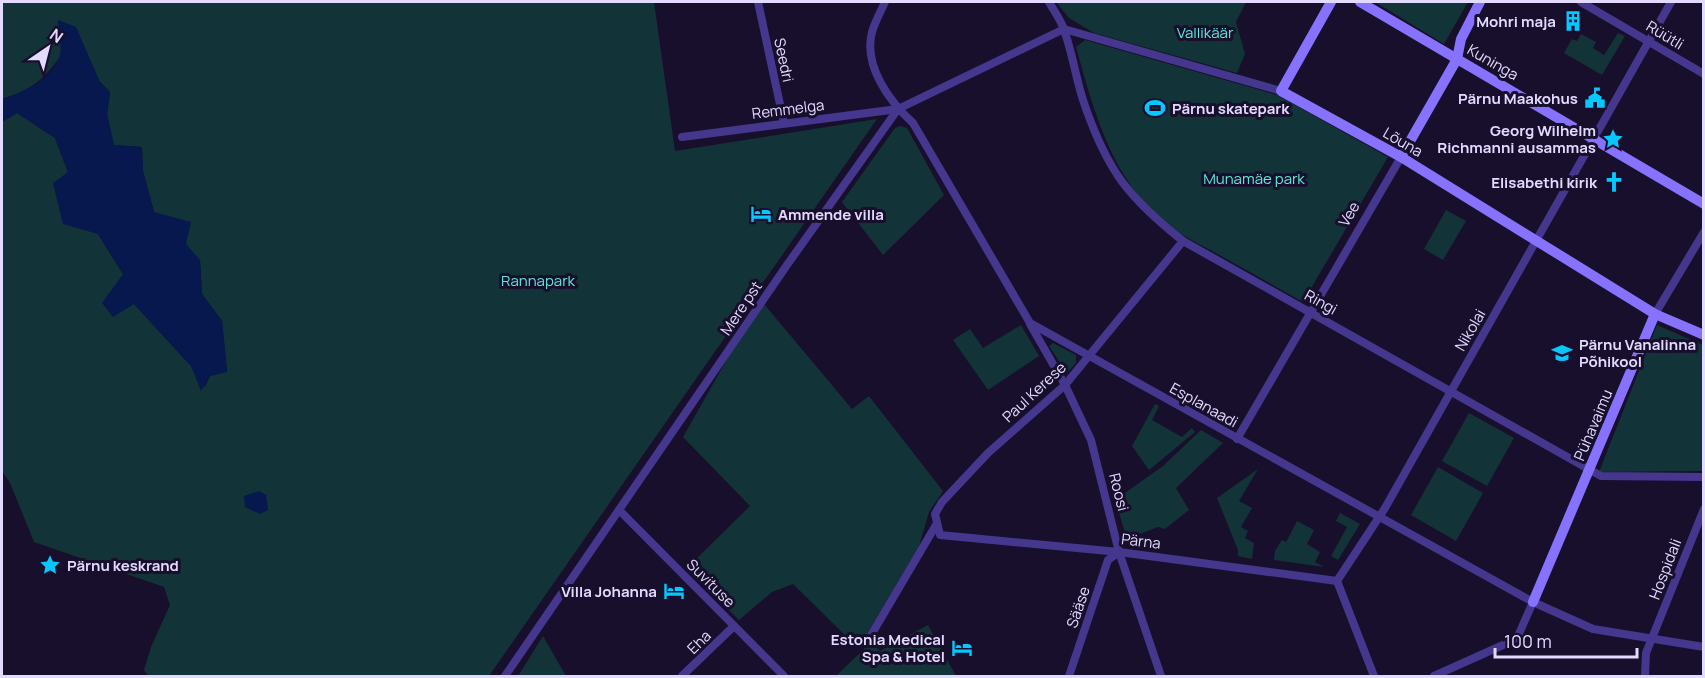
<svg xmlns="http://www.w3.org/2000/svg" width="1705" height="678" font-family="Manrope,sans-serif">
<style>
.green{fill:#123337}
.water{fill:#07184e}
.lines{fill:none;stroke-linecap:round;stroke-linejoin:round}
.street{stroke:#45378e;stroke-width:8}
.secondary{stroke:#8771ff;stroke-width:10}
.labels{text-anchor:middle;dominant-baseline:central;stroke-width:6;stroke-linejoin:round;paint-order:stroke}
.poi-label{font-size:15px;font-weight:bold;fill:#e3daff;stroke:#180f2c;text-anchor:end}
.park-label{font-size:15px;fill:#5ce9d8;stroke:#180f2c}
.street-label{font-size:15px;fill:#e3daff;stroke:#180f2c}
</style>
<rect width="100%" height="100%" fill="#180f2c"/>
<g class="green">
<path d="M2 2H654L675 151 877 119 489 676H148L144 670 151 647 170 605 164 587 34 542 10 483 2 471V122L17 113 55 138 68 172 98 234 123 274 134 304 191 366 205 387 210 376 227 371 222 321 202 294 200 261 154 212 143 171 142 147 114 145 107 115 110 92 100 82 60 57C42 82 30 90 2 99Z"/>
<path d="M1056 2H1246L1236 22 1245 54 1237 73 1094 33 1069 18Z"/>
<path d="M1375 2H1468L1444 44Z"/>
<path d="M1618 33 1625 36 1602 75 1564 53 1572 39 1577 41 1581 34 1596 42 1593 48 1604 55Z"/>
<path d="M1085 40 1277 95 1388 157 1303 302C1273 285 1244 269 1214 252 1195 242 1172 231 1156 215 1109 170 1093 108 1076 47Z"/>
<path d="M900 126 907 128 944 195 883 255 842 202 895 128Z"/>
<path d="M1446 210 1466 221 1443 260 1424 249Z"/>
<path d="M764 304 852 409 869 396 943 491 929 512 919 546 867 634 855 645 793 584 772 592 739 620 687 568 750 506 683 437 739 338Z"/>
<path d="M1021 325 1039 356 988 390 953 340 970 329 983 348Z"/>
<path d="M1657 325 1703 345V471L1599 472Z"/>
<path d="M1053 343 1076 355V363L1067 373 1049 346Z"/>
<path d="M1155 404 1159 406 1152 420 1182 437 1192 428 1195 432 1149 470 1132 446Z"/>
<path d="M1469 413 1514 438 1487 486 1442 461Z"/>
<path d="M1201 430 1223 443 1176 488 1189 510 1165 529 1158 527 1127 539 1115 500 1163 466Z"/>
<path d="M1438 467 1483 493 1456 541 1411 515Z"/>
<path d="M1258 469 1239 501 1252 508 1241 527 1248 531 1245 538 1254 543 1252 559 1238 556V550L1217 498Z"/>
<path d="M1340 513 1360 524 1338 560 1331 556 1347 527 1336 521Z"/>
<path d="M1297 521 1314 530 1307 544 1320 552 1315 562 1324 567 1274 560 1275 551 1282 540 1286 542Z"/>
<path d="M928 625 956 676H836L867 646 873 644 880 651Z"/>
<path d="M543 636 566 676H518Z"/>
</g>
<g class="water">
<path d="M58 20 76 27 100 82 110 92 107 115 114 145 142 147 143 171 154 212 191 222 186 244 200 260 202 294 222 321 227 372 210 376 201 391 191 366 134 304 113 317 102 303 123 274 98 234 63 224 53 183 68 172 55 138 17 113 2 122V99C23 92 50 82 59 58 63 49 58 30 58 20Z"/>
<path d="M259 491 266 495 268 510 260 514 245 507 244 496Z"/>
</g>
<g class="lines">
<g class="street">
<path d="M758 2 784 123"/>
<path d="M885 2C881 11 875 22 872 32 863 66 890 102 913 123L1030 323 1533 602 1593 629 1704 647"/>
<path d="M1049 2C1054 11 1061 20 1064 30 1073 54 1076 81 1085 106 1108 172 1129 198 1183 241L1601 476 1704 477"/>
<path d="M1581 2 1704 74"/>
<path d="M682 137 898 109"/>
<path d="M1183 241 1065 385 988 453 942 502 935 514 940 535 1119 552 1337 581"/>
<path d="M1655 314 1704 232"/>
<path d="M1030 324 1065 385 1091 440 1119 552 1161 676"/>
<path d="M1237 439 1401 157"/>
<path d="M619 510 784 676"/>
<path d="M1337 581 1385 508 1671 2"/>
<path d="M1337 581 1374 676"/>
<path d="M867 642 936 525"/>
<path d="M505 676 787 265 898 109 1064 29 1281 91"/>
<path d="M682 676 734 626"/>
<path d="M1069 676 1108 560 1119 552"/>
<path d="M1434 676 1512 641 1518 636 1533 602"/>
<path d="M1645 676 1646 653 1704 509"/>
</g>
<g class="secondary">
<path d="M1331 2 1281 91 1401 157 1655 314 1704 335"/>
<path d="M1360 2 1704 204"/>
<path d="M1401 157 1457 59 1461 39 1480 2"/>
<path d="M1533 602 1655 314"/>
</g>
</g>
<defs>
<g id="building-bare" transform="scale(1.62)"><path d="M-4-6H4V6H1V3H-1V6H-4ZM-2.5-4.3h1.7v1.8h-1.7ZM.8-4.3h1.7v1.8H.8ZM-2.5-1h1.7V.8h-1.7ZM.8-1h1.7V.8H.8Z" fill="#06c7ff" stroke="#180f2c" stroke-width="2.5" paint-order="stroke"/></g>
<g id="civic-bare" transform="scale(1.62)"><path d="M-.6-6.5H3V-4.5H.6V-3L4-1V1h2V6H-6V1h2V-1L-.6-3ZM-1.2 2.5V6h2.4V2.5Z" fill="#06c7ff" stroke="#180f2c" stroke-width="2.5" paint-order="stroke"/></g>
<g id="stadium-bare" transform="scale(1.62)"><path d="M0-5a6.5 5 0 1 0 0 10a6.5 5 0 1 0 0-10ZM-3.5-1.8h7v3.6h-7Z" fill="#06c7ff" stroke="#180f2c" stroke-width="2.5" paint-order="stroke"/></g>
<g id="sight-bare" transform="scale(1.62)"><path d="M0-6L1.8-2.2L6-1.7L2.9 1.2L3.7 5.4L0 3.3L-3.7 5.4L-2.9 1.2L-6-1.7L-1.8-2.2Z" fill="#06c7ff" stroke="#180f2c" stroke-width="2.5" paint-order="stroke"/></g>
<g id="church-bare" transform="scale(1.62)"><path d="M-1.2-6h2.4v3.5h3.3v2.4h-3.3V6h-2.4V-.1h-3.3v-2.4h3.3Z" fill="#06c7ff" stroke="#180f2c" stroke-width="2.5" paint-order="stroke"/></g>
<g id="hotel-bare" transform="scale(1.62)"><path d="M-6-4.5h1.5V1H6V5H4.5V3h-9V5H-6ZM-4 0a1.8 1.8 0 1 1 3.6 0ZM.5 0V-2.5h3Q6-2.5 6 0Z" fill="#06c7ff" stroke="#180f2c" stroke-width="2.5" paint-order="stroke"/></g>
<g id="school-bare" transform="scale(1.62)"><path d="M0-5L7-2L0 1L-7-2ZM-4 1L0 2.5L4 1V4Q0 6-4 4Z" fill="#06c7ff" stroke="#180f2c" stroke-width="2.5" paint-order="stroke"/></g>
</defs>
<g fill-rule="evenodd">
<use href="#building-bare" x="1573" y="21"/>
<use href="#civic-bare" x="1595" y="98"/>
<use href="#stadium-bare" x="1155" y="108"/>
<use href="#sight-bare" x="1613" y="139"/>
<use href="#church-bare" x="1614" y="182"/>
<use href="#hotel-bare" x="761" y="214"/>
<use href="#school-bare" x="1562" y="353"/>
<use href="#sight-bare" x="50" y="565"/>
<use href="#hotel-bare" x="674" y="591"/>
<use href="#hotel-bare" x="962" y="648"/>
</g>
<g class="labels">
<g class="poi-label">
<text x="1556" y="21">Mohri maja</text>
<text x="1578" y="98">Pärnu Maakohus</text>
<text x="1172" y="108" text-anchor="start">Pärnu skatepark</text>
<text x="1596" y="130">Georg Wilhelm<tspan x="1596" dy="17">Richmanni ausammas</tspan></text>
<text x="1597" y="182">Elisabethi kirik</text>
<text x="778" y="214" text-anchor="start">Ammende villa</text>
<text x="1579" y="344" text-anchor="start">Pärnu Vanalinna<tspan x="1579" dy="17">Põhikool</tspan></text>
<text x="67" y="565" text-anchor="start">Pärnu keskrand</text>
<text x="657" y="591">Villa Johanna</text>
<text x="945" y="639">Estonia Medical<tspan x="945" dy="17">Spa &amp; Hotel</tspan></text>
</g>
<g class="park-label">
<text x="1205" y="32">Vallikäär</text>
<text x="1254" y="178">Munamäe park</text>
<text x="538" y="280">Rannapark</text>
</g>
<g class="street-label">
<text transform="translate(1665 35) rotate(31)">Rüütli</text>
<text transform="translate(784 60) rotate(78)">Seedri</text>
<text transform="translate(1493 62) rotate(30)">Kuninga</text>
<text transform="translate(788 109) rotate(-7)">Remmelga</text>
<text transform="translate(1403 142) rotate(30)">Lõuna</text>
<text transform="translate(1349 214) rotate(-60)">Vee</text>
<text transform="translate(1321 302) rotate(29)">Ringi</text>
<text transform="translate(741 308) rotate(-56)">Mere pst</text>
<text transform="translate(1470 330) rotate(-60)">Nikolai</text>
<text transform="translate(1034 392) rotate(-43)">Paul Kerese</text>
<text transform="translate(1204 405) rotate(29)">Esplanaadi</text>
<text transform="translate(1593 425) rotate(-67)">Pühavaimu</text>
<text transform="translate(1119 492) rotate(76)">Roosi</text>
<text transform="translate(1141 541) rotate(7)">Pärna</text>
<text transform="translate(1665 569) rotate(-69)">Hospidali</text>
<text transform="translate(711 583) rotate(45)">Suvituse</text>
<text transform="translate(1078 607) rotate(-71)">Sääse</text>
<text transform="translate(699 642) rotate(-44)">Eha</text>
</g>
</g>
<rect width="1705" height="678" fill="none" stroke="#e3daff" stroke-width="6"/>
<g transform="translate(48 48) rotate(35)" stroke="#180f2c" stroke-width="4.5" paint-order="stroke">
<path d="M0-4.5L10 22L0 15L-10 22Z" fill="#e3daff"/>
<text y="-9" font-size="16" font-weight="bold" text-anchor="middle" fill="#e3daff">N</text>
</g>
<path d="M1495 648v9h142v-9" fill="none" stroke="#e3daff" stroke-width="3"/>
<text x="1504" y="648" font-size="18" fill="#e3daff" stroke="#180f2c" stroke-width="4.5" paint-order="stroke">100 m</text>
</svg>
